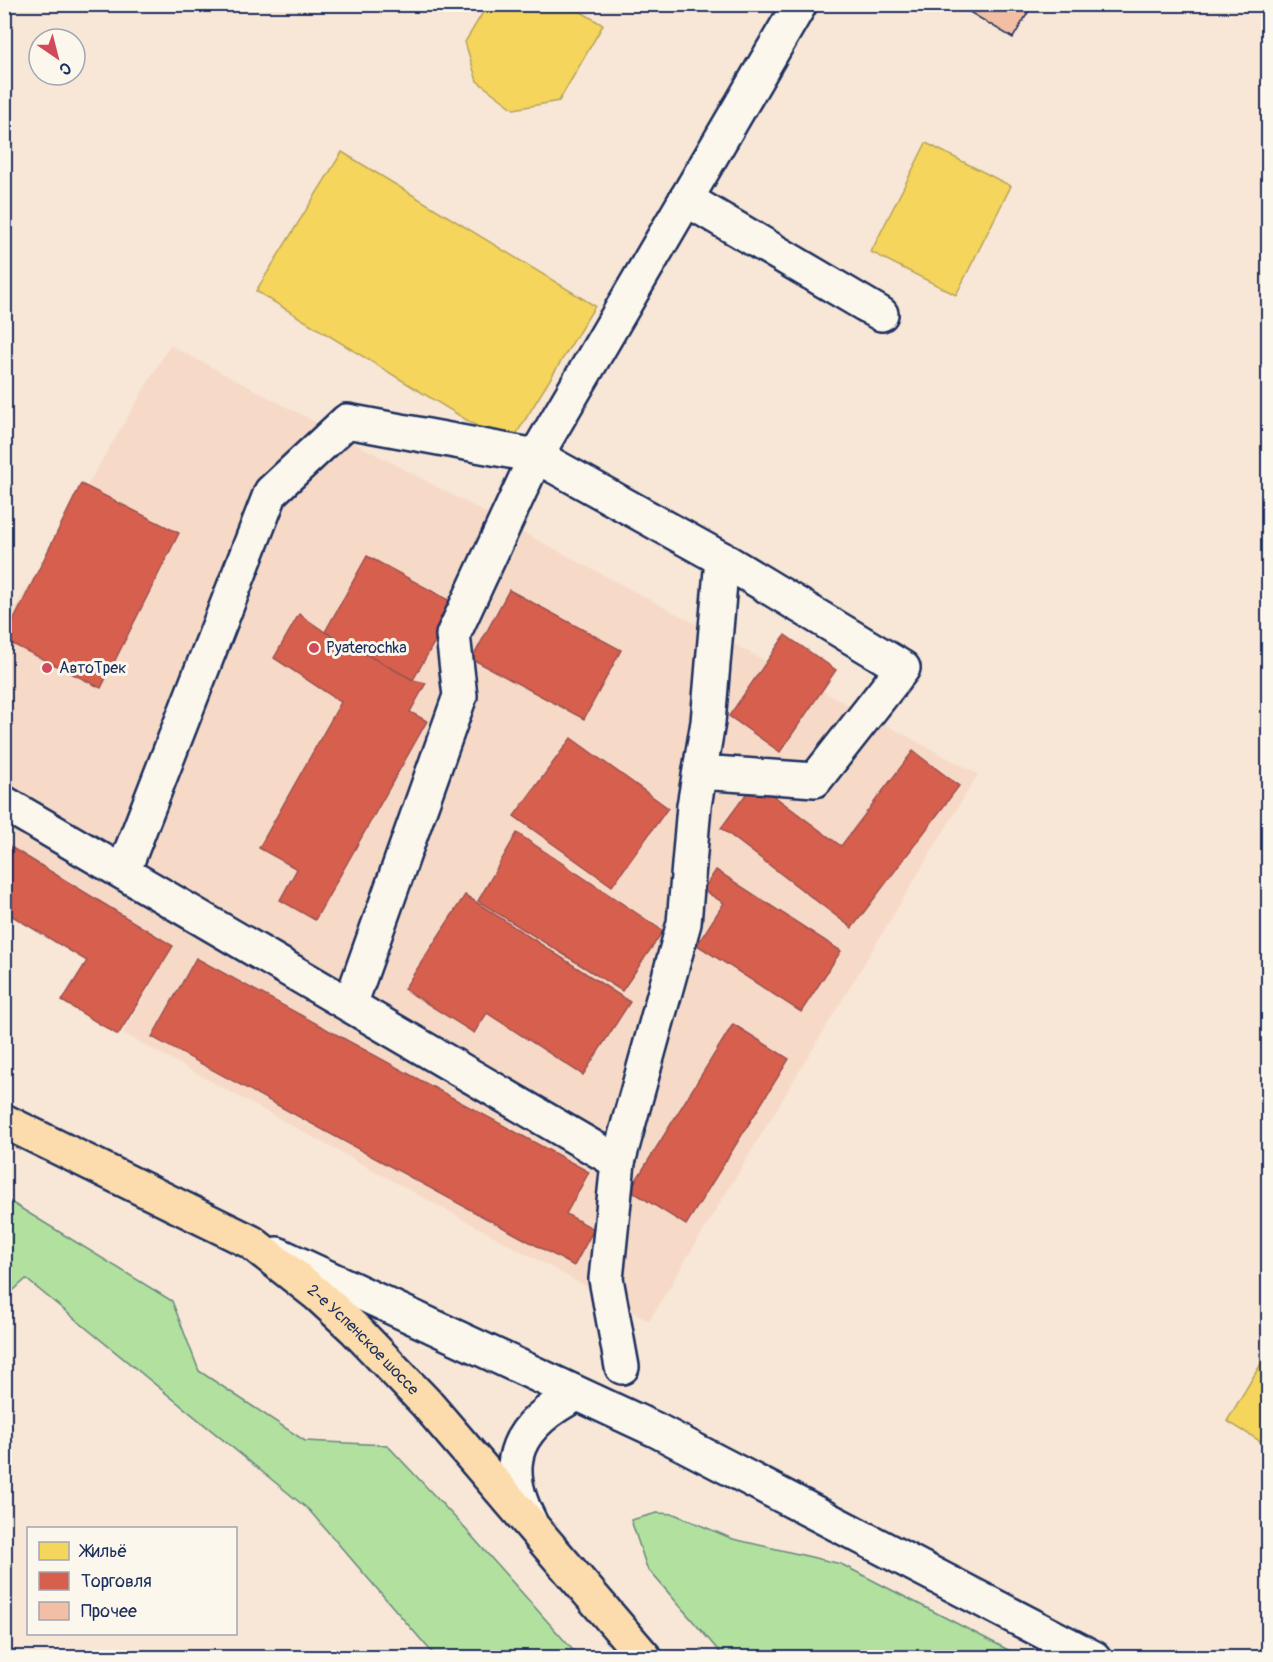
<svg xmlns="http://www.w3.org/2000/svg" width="1273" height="1662" font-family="Pangolin,sans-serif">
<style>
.built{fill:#f6dac7}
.green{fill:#b2e09e;stroke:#66887e;stroke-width:1.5}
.homes{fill:#f6d55c;stroke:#b4a35d;stroke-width:1.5}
.shops{fill:#d6604d;stroke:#9e5152;stroke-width:1.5}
.building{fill:#f2bea4;stroke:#1b2f5e;stroke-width:1.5}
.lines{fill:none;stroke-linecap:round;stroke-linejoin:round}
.minor-casing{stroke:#1b2f5e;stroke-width:38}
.major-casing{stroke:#1b2f5e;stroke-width:38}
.minor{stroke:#fbf7ec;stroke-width:33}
.major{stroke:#fcdcac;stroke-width:33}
.poi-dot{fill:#d1495b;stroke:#fbf7ec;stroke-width:2}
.labels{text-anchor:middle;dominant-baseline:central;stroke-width:6;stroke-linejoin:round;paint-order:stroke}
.poi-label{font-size:16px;fill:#1b2f5e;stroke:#fbf7ec;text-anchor:start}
.street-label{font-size:16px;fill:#1b2f5e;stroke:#fbf7ec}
</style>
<rect width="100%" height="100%" fill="#f8e6d6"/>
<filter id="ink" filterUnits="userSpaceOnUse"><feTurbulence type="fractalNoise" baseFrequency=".0167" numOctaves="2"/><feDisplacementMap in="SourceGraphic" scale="12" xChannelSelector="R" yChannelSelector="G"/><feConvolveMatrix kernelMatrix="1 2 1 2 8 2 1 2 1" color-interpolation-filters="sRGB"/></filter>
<g filter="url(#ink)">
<path class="built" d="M170 345 978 774 649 1321 123 1033 173 946 5 883V625Z"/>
<g class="green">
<path d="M4 1198 172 1301 199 1371 305 1441 387 1445 461 1524 579 1657H436L309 1510 26 1279 5 1298Z"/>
<path d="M657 1513 674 1514 733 1539 841 1564 1022 1657H724L647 1568 631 1520Z"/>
</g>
<g class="homes">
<path d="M488 4H568L603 25 559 101 514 109 477 81 465 42Z"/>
<path d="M926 143 1011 186 956 295 871 252Z"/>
<path d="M342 152 595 306 509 446 256 291Z"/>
<path d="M1268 1352V1446L1227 1421Z"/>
</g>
<g class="shops">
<path d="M81 484 179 533 101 688 4 640Z"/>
<path d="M367 556 456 604 413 680 325 632Z"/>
<path d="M509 590 621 650 584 719 472 659Z"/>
<path d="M299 614 325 632 413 680 426 683 410 712 427 721 315 920 280 900 297 869 259 848 341 702 274 658Z"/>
<path d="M785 635 836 670 780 752 729 716Z"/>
<path d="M571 738 668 808 612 886 514 816Z"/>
<path d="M913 751 959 786 852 928 721 828 755 782 841 846Z"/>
<path d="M517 833 663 931 622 991 478 901Z"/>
<path d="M4 843 173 946 118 1035 62 1001 87 961 4 911Z"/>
<path d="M716 870 841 951 801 1012 697 945 724 903 703 890Z"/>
<path d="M465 895 630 1002 583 1075 487 1013 474 1033 404 989Z"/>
<path d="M196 958 589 1172 566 1214 594 1229 574 1266 152 1037Z"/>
<path d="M733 1024 789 1059 686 1225 630 1190Z"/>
</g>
<path class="building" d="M956 4H1033L1013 38Z"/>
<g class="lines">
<g class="minor-casing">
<g id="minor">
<path d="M686 199 881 314"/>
<path d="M4 803 618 1162"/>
<path d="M123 872 271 492 347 421 536 456 800 4"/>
<path d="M350 1005 460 696 453 635 536 456 722 559"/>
<path d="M277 1254 656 1430 1094 1658"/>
<path d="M622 1367 606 1279 618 1162 684 923 694 806 708 722 722 559 903 668 815 780 700 772"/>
<path d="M530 1522C498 1461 518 1424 577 1394"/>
</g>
</g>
<g class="major-casing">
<g id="major">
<path id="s1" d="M4 1121 251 1242 317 1294 356 1330 426 1403 645 1658"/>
</g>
</g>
<use href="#minor" class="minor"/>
<use href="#major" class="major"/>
</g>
</g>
<g class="poi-dot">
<circle cx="314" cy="648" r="6"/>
<circle cx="47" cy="668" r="6"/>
</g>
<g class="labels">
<g class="poi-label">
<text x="326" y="648">Pyaterochka</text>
<text x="59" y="668">АвтоТрек</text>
</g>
<g class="street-label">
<text stroke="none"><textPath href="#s1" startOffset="424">2-е Успенское шоссе</textPath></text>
</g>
</g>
<rect width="1273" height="1662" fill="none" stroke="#fbf7ec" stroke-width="24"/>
<rect x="12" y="12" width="1249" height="1638" fill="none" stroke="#1b2f5e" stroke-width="2" filter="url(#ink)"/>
<rect x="27" y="1527" width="210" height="108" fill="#fbf7ec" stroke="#a1a7b3" stroke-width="1.5"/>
<rect x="39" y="1542" width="30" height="18" fill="#f6d55c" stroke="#a1a7b3" stroke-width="1.5"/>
<text x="81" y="1557" font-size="18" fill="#1b2f5e">Жильё</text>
<rect x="39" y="1572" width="30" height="18" fill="#d6604d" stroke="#a1a7b3" stroke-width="1.5"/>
<text x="81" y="1587" font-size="18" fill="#1b2f5e">Торговля</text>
<rect x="39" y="1602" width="30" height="18" fill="#f2bea4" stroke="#a1a7b3" stroke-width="1.5"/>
<text x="81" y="1617" font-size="18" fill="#1b2f5e">Прочее</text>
<g transform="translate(57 57) rotate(145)"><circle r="28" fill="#fbf7ec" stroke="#a1a7b3" stroke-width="1.5"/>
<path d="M0-4.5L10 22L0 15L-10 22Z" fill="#d1495b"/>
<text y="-9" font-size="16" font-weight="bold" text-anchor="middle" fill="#1b2f5e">С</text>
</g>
</svg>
